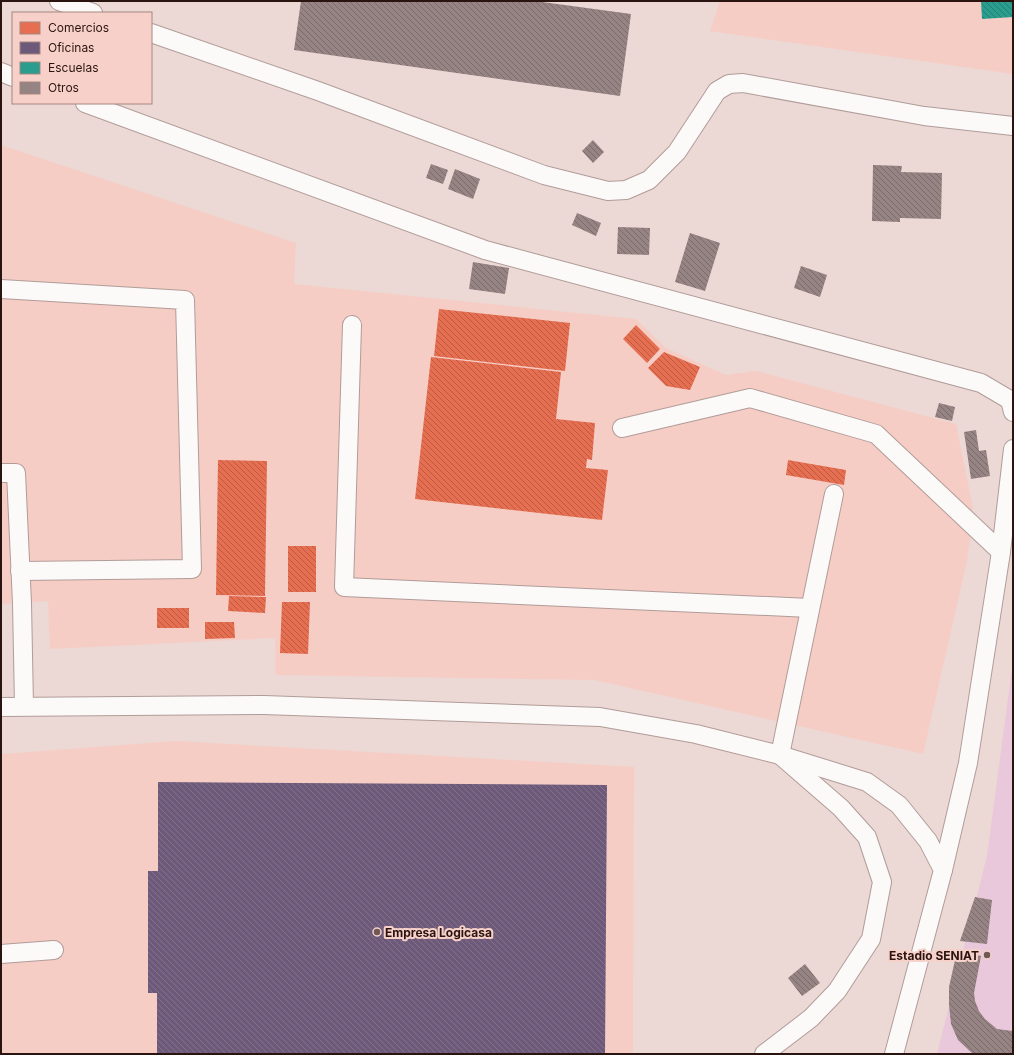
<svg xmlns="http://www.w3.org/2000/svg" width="1014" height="1055" font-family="Inter,sans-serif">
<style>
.built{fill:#f6cdc5}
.green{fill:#eac8db}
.shops{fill:url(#shops-back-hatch)}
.offices{fill:url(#offices-back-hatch)}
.schools{fill:url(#schools-back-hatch)}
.building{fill:url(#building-back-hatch)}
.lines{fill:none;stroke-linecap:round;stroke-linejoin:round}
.lane-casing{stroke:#b09c98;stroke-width:20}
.lane{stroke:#fcf9f9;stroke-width:18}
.poi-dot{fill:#6e5954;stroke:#f7d1c9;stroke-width:1.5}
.labels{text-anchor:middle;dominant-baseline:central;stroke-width:4;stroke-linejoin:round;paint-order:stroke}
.poi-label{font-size:12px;font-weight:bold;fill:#2a140f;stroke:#f7d1c9;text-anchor:start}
</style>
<defs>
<pattern id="shops-back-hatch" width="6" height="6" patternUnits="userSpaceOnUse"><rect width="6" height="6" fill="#e76f51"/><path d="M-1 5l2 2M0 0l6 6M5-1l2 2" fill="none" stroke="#bb5a42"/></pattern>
<pattern id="offices-back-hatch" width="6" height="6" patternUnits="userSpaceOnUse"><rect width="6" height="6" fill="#6d597a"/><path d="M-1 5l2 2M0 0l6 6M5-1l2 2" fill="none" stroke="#827189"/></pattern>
<pattern id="schools-back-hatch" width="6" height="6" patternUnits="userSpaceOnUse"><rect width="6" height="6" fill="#2a9d8f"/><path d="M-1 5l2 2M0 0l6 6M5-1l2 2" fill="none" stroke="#247f73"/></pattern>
<pattern id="building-back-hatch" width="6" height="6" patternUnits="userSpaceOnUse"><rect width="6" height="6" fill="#968383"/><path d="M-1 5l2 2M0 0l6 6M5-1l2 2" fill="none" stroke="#7b6a6a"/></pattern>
</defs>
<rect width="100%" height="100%" fill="#ecd8d4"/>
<g class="built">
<path d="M720 1H1013V74L710 31Z"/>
<path d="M1 145 296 243 294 284 636 319 666 348 726 375 756 371 956 424 973 509 972 524 967 561 923 754 595 680 276 675 275 638 50 649 48 601 1 604Z"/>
<path d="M177 741 634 767 633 1054H1V754Z"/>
</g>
<path class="green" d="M1013 661V1054H937L987 856Z"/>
<g class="shops">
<path d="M439 309 570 323 565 371 434 356Z"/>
<path d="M636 325 660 349 647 363 623 339Z"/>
<path d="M664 352 700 367 690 390 666 386 648 368Z"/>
<path d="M431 357 561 372 556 419 595 423 592 460 587 459 586 468 608 470 602 520 415 499Z"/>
<path d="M218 460 267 461 265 596 216 595Z"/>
<path d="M788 460 846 470 844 485 786 475Z"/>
<rect x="288" y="546" width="28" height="46"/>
<path d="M229 596 266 597 265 613 228 611Z"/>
<path d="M282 602H310L308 654 280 653Z"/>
<rect x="157" y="608" width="32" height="20"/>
<path d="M205 622H234L235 638 205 639Z"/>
</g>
<path class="offices" d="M158 782 607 785 605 1054H157V993H148V871H158Z"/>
<path class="schools" d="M981 1H1013V17L982 19Z"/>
<g class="building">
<path d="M301 1H535L631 14 620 96 294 50Z"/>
<path d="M593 140 604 152 593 163 582 151Z"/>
<path d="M431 164 448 170 443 184 426 178Z"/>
<path d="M873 165 902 166 901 172 942 173 941 219 900 218V222L872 221Z"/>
<path d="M455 169 480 179 473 199 448 189Z"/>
<path d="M577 213 601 223 596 236 572 225Z"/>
<path d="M618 227 650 228 649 255 617 254Z"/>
<path d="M690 233 720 243 705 291 675 282Z"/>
<path d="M473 262 509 268 505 294 469 289Z"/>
<path d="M801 266 827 275 820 297 794 288Z"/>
<path d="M939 403 955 407 952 421 935 417Z"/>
<path d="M976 430 979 451 986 450 990 476 971 479 964 432Z"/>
<path d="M975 897 992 900 987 944 960 941Z"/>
<path d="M957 951 981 956 974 993 975 1001 979 1011 985 1019 997 1029 1013 1031V1054H973L958 1040 951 1024 949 1005V987Z"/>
<path d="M805 964 820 983 802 996 788 978Z"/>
</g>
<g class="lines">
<g class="lane-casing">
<g id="lane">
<path d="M59 1 93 13"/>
<path d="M151 33 318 91 544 175 608 191 626 190 649 180 677 152 717 91 729 84 743 83 924 116 1013 126"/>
<path d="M1 72 13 77"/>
<path d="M85 103 485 250 981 383 1010 400 1013 412"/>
<path d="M1 289 185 300 192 569 20 571"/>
<path d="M352 325 344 587 810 608"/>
<path d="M622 428 750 398 876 434 1001 552"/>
<path d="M1 473H16L22 603 24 706"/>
<path d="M1 707 264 705 600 717 696 734 780 755 867 782 899 805 928 841 943 870 894 1054"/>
<path d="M943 870 968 763 1001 552 1013 449"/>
<path d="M1 954 54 950"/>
<path d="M764 1054 811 1018 837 991 871 939 882 882 867 837 841 808 780 755 834 494"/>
</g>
</g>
<use href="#lane" class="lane"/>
</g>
<g class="poi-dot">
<circle cx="377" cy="932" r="4"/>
<circle cx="987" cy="955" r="4"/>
</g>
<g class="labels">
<g class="poi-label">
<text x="385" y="932">Empresa Logicasa</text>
<text x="979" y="955" text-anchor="end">Estadio SENIAT</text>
</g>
</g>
<rect width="1014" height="1055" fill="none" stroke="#2a140f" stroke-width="4"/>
<rect x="12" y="12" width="140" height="92" fill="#f7d1c9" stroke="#a5857f"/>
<rect x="20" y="22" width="20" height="12" fill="#e76f51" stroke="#a5857f"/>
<text x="48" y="32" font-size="12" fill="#2a140f">Comercios</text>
<rect x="20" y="42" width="20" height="12" fill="#6d597a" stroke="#a5857f"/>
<text x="48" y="52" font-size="12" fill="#2a140f">Oficinas</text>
<rect x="20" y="62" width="20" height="12" fill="#2a9d8f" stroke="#a5857f"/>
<text x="48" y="72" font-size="12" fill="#2a140f">Escuelas</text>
<rect x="20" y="82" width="20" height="12" fill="#968383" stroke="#a5857f"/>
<text x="48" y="92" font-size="12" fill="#2a140f">Otros</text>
</svg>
